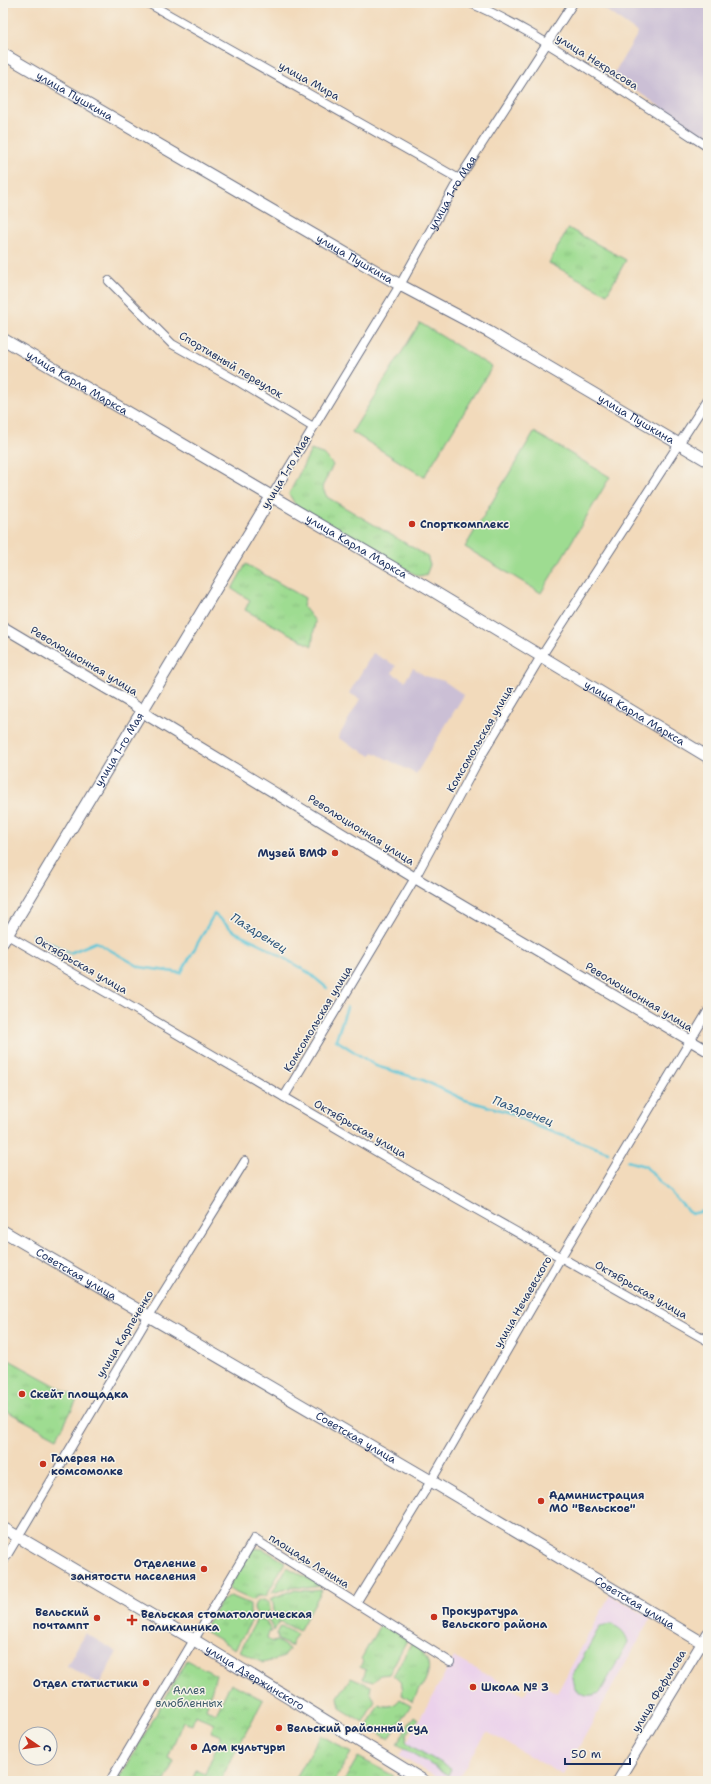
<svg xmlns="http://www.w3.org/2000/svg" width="711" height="1784" font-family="'Shantell Sans',sans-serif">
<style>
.built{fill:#ebd1eb}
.industrial{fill:#cbbfd5}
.grass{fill:url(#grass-tufts);stroke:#5c8678}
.pitch{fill:#9edc91;stroke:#5c8678}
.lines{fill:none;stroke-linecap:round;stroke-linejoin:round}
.stream{stroke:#5dc6d8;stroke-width:2.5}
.minor-casing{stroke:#666b7f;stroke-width:10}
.tertiary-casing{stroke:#666b7f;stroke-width:12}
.secondary-casing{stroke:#666b7f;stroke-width:13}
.minor{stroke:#fff;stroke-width:8}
.tertiary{stroke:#fff;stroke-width:10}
.secondary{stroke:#fff;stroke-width:11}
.poi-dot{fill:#c8321e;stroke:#f7f3e8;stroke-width:1.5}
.labels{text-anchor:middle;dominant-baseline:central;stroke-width:3;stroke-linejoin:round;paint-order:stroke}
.street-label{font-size:11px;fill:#1b2f5e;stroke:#f7f3e8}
.poi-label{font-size:11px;font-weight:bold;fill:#1b2f5e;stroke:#f7f3e8;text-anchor:start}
.park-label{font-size:11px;fill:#3c5a6b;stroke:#f7f3e8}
.water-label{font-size:12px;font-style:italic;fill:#2c557c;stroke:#f7f3e8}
</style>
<defs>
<pattern id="grass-tufts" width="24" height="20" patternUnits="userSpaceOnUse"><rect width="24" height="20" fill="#9edc91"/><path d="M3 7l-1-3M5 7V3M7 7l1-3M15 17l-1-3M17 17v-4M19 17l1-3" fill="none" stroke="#88bd7f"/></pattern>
</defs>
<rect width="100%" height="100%" fill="#f7f3e8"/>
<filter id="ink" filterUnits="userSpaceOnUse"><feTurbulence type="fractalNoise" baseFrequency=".025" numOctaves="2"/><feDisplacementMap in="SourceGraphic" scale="8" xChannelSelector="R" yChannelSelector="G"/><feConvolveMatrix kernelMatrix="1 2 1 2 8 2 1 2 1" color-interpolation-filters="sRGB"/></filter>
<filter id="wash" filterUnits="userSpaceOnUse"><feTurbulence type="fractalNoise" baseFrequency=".012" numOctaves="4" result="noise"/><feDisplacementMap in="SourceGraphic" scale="16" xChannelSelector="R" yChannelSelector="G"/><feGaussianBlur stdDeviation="0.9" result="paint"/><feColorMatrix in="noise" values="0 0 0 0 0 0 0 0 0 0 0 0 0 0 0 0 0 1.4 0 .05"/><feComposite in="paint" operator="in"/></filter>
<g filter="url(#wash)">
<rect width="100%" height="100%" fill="#f2dabb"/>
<path class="built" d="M610 1595 651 1618 563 1775 487 1732 456 1781H444L399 1756 454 1657 524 1695 533 1680 557 1693Z"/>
<g class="industrial">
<path d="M596 3H708V139L613 75 638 33Z"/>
<path d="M373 653 396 666 392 673 405 681 413 668 425 676 444 681 464 695 416 774 373 752 371 756 338 738 360 699 349 693Z"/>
<path d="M85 1633 117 1652 99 1684 67 1666Z"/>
</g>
<g class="grass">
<path d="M568 228 626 260 607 294 549 263Z"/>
<path d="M311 450 325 455 333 465 322 487 327 497 427 556 430 565 426 575 418 576 296 506 289 494Z"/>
<path d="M246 564 305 598 303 606 315 621 312 646 245 610 250 600 232 589Z"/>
<path d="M9 1360 78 1398 57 1438 3 1409V1370Z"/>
<path d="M253 1548 263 1549 285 1562 266 1596H258L252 1600 232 1591 229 1587Z"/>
<path d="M287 1567 322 1586 307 1588 293 1587 272 1593Z"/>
<path d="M293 1590 311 1591 322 1590 299 1631 279 1621 274 1631 268 1619 274 1611 273 1602 270 1599Z"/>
<path d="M231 1596 250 1604V1614L254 1617 235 1649 203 1630 220 1602Z"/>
<circle cx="262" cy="1608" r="8"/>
<path d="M257 1619 265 1620 272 1632H269L267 1639 272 1642 277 1641 289 1649 284 1657 263 1663 240 1651Z"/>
<path d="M381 1623 407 1640 389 1674 380 1675 373 1682 363 1679 366 1670 360 1667 363 1661 361 1659Z"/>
<path d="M281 1626 297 1634 290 1646 278 1640 277 1634Z"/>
<path d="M412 1642C429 1659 434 1664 422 1687L419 1688 413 1702 402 1695C404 1687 401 1680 393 1676Z"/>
<path d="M187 1660 216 1675 206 1709 216 1713 231 1683 263 1700 220 1781H192L196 1770 205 1774 221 1736 211 1732 214 1723 195 1715 192 1724 183 1721 168 1758 174 1761 165 1781H118Z"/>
<path d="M351 1677 371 1686 370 1692 375 1701 363 1722 340 1708 338 1697Z"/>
<path d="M400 1699 411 1705 389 1739 367 1726 379 1704C387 1708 395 1706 400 1699Z"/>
<path d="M414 1716 418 1719 407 1734 406 1741 411 1746 451 1769 448 1775 397 1744Z"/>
<path d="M321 1735 351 1753 334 1781H294Z"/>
<path d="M358 1757 394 1776 390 1781H344Z"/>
</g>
<g class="pitch">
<path d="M420 323 492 367 424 477 352 432Z"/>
<path d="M534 432 610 477 541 593 465 547Z"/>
<path d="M610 1624C621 1628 625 1632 628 1642L600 1693C588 1697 584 1696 574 1688L572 1677 600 1626Z"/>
</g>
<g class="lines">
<g class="stream">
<path d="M32 934 70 953 96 942 140 967 181 973 214 914 235 932 262 945 309 973 327 988"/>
<path d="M347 1007 336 1040 376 1066 423 1080 465 1100 508 1112 539 1127 608 1152"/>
<path d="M627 1161 645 1166 691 1214 708 1210"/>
</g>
</g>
</g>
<g filter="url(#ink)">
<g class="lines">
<g class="minor-casing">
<g id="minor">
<path d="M148 3 459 179"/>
<path d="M470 3C511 20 547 43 585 67 626 93 667 120 708 147"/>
<path d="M109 281 172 344 241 383 313 427"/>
<path id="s1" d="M271 497 400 285 459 179 573 3"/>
<path d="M4 933 133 1008 423 1179 708 1341"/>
<path d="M284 1097 415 878 477 763 537 663 708 399"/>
<path d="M3 1562 144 1324 245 1161"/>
<path d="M356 1603 431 1481 561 1257 708 1011"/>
<path d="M110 1781 254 1539 450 1662"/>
</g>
</g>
<g class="tertiary-casing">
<g id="tertiary">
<path d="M3 627 131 703 150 717 415 878 708 1051"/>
<path d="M618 1781 708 1633"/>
</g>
</g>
<g class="secondary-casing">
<g id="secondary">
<path id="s2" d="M3 54 400 285 489 332 708 461"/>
<path id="s3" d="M3 339 428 588 708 757"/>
<path id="s4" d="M3 942 271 497"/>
<path id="s5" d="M3 1231 431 1481 708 1646"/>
<path id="s6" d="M3 1528 194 1640 424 1781"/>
</g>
</g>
<use href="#minor" class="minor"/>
<use href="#tertiary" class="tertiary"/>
<use href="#secondary" class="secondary"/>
</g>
</g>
<g class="poi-dot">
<circle cx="412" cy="524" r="4"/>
<circle cx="335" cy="853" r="4"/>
<circle cx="22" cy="1394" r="4"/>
<circle cx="43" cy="1464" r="4"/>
<circle cx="541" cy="1501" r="4"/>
<circle cx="204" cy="1569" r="4"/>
<circle cx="434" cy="1617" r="4"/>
<circle cx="97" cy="1618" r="4"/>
<path d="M130 1614h4v4h4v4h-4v4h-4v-4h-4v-4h4z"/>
<circle cx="146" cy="1683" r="4"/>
<circle cx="473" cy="1687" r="4"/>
<circle cx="279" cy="1728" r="4"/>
<circle cx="194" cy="1747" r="4"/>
</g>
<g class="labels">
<g class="street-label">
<text transform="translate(597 62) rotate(32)">улица Некрасова</text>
<text transform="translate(309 81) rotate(29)">улица Мира</text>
<text stroke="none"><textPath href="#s2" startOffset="83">улица Пушкина</textPath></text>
<text stroke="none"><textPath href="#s1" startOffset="354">улица 1-го Мая</textPath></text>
<text stroke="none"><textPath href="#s2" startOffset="407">улица Пушкина</textPath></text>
<text transform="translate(231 365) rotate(31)">Спортивный переулок</text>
<text stroke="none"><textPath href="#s3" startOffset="86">улица Карла Маркса</textPath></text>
<text stroke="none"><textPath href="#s2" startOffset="731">улица Пушкина</textPath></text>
<text transform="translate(286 472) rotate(-59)">улица 1-го Мая</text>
<text stroke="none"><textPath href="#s3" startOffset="410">улица Карла Маркса</textPath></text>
<text transform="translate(84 661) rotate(31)">Революционная улица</text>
<text stroke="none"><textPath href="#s3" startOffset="734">улица Карла Маркса</textPath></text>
<text transform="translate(480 739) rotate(-60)">Комсомольская улица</text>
<text stroke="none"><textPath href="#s4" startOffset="225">улица 1-го Мая</textPath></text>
<text transform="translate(361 830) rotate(32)">Революционная улица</text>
<text transform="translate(81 965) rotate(30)">Октябрьская улица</text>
<text transform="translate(639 997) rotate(31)">Революционная улица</text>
<text transform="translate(318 1019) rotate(-59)">Комсомольская улица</text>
<text transform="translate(360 1129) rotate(30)">Октябрьская улица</text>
<text stroke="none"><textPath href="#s5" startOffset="85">Советская улица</textPath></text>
<text transform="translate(641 1290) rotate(30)">Октябрьская улица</text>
<text transform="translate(523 1302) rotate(-60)">улица Нечаевского</text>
<text transform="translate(125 1334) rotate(-59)">улица Карпеченко</text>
<text stroke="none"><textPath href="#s5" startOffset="409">Советская улица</textPath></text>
<text transform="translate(309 1561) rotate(32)">площадь Ленина</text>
<text stroke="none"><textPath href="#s5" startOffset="733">Советская улица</textPath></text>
<text stroke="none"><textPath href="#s6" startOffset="293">улица Дзержинского</textPath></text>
<text transform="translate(659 1691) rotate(-59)">улица Фефилова</text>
</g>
<g class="poi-label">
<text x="420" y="524">Спорткомплекс</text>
<text x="327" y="853" text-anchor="end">Музей ВМФ</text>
<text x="30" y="1394">Скейт площадка</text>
<text x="51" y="1458">Галерея на<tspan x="51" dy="13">комсомолке</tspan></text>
<text x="549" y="1495">Администрация<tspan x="549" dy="13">МО "Вельское"</tspan></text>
<text x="196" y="1563" text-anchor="end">Отделение<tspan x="196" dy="13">занятости населения</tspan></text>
<text x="442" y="1611">Прокуратура<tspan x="442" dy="13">Вельского района</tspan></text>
<text x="89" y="1612" text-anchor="end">Вельский<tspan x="89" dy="13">почтампт</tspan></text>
<text x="141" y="1614">Вельская стоматологическая<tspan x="141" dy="13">поликлиника</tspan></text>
<text x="138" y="1683" text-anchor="end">Отдел статистики</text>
<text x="481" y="1687">Школа № 3</text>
<text x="287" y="1728">Вельский районный суд</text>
<text x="202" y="1747">Дом культуры</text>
</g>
<g class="park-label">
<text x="189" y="1690">Аллея<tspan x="189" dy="13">влюбленных</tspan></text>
</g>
<g class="water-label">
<text transform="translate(259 933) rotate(32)">Паздренец</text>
<text transform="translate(523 1111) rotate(21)">Паздренец</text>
</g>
</g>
<rect width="711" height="1784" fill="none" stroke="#f7f3e8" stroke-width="16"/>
<g transform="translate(38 1746) rotate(103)"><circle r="19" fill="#f7f3e8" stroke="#9fa5b1"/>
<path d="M0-3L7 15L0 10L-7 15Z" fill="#c8321e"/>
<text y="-6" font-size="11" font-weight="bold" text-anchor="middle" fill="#1b2f5e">С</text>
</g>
<path d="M565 1758v6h65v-6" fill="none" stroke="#1b2f5e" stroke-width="2"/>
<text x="571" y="1758" font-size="12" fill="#1b2f5e" stroke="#f7f3e8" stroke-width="3" paint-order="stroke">50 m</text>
</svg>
